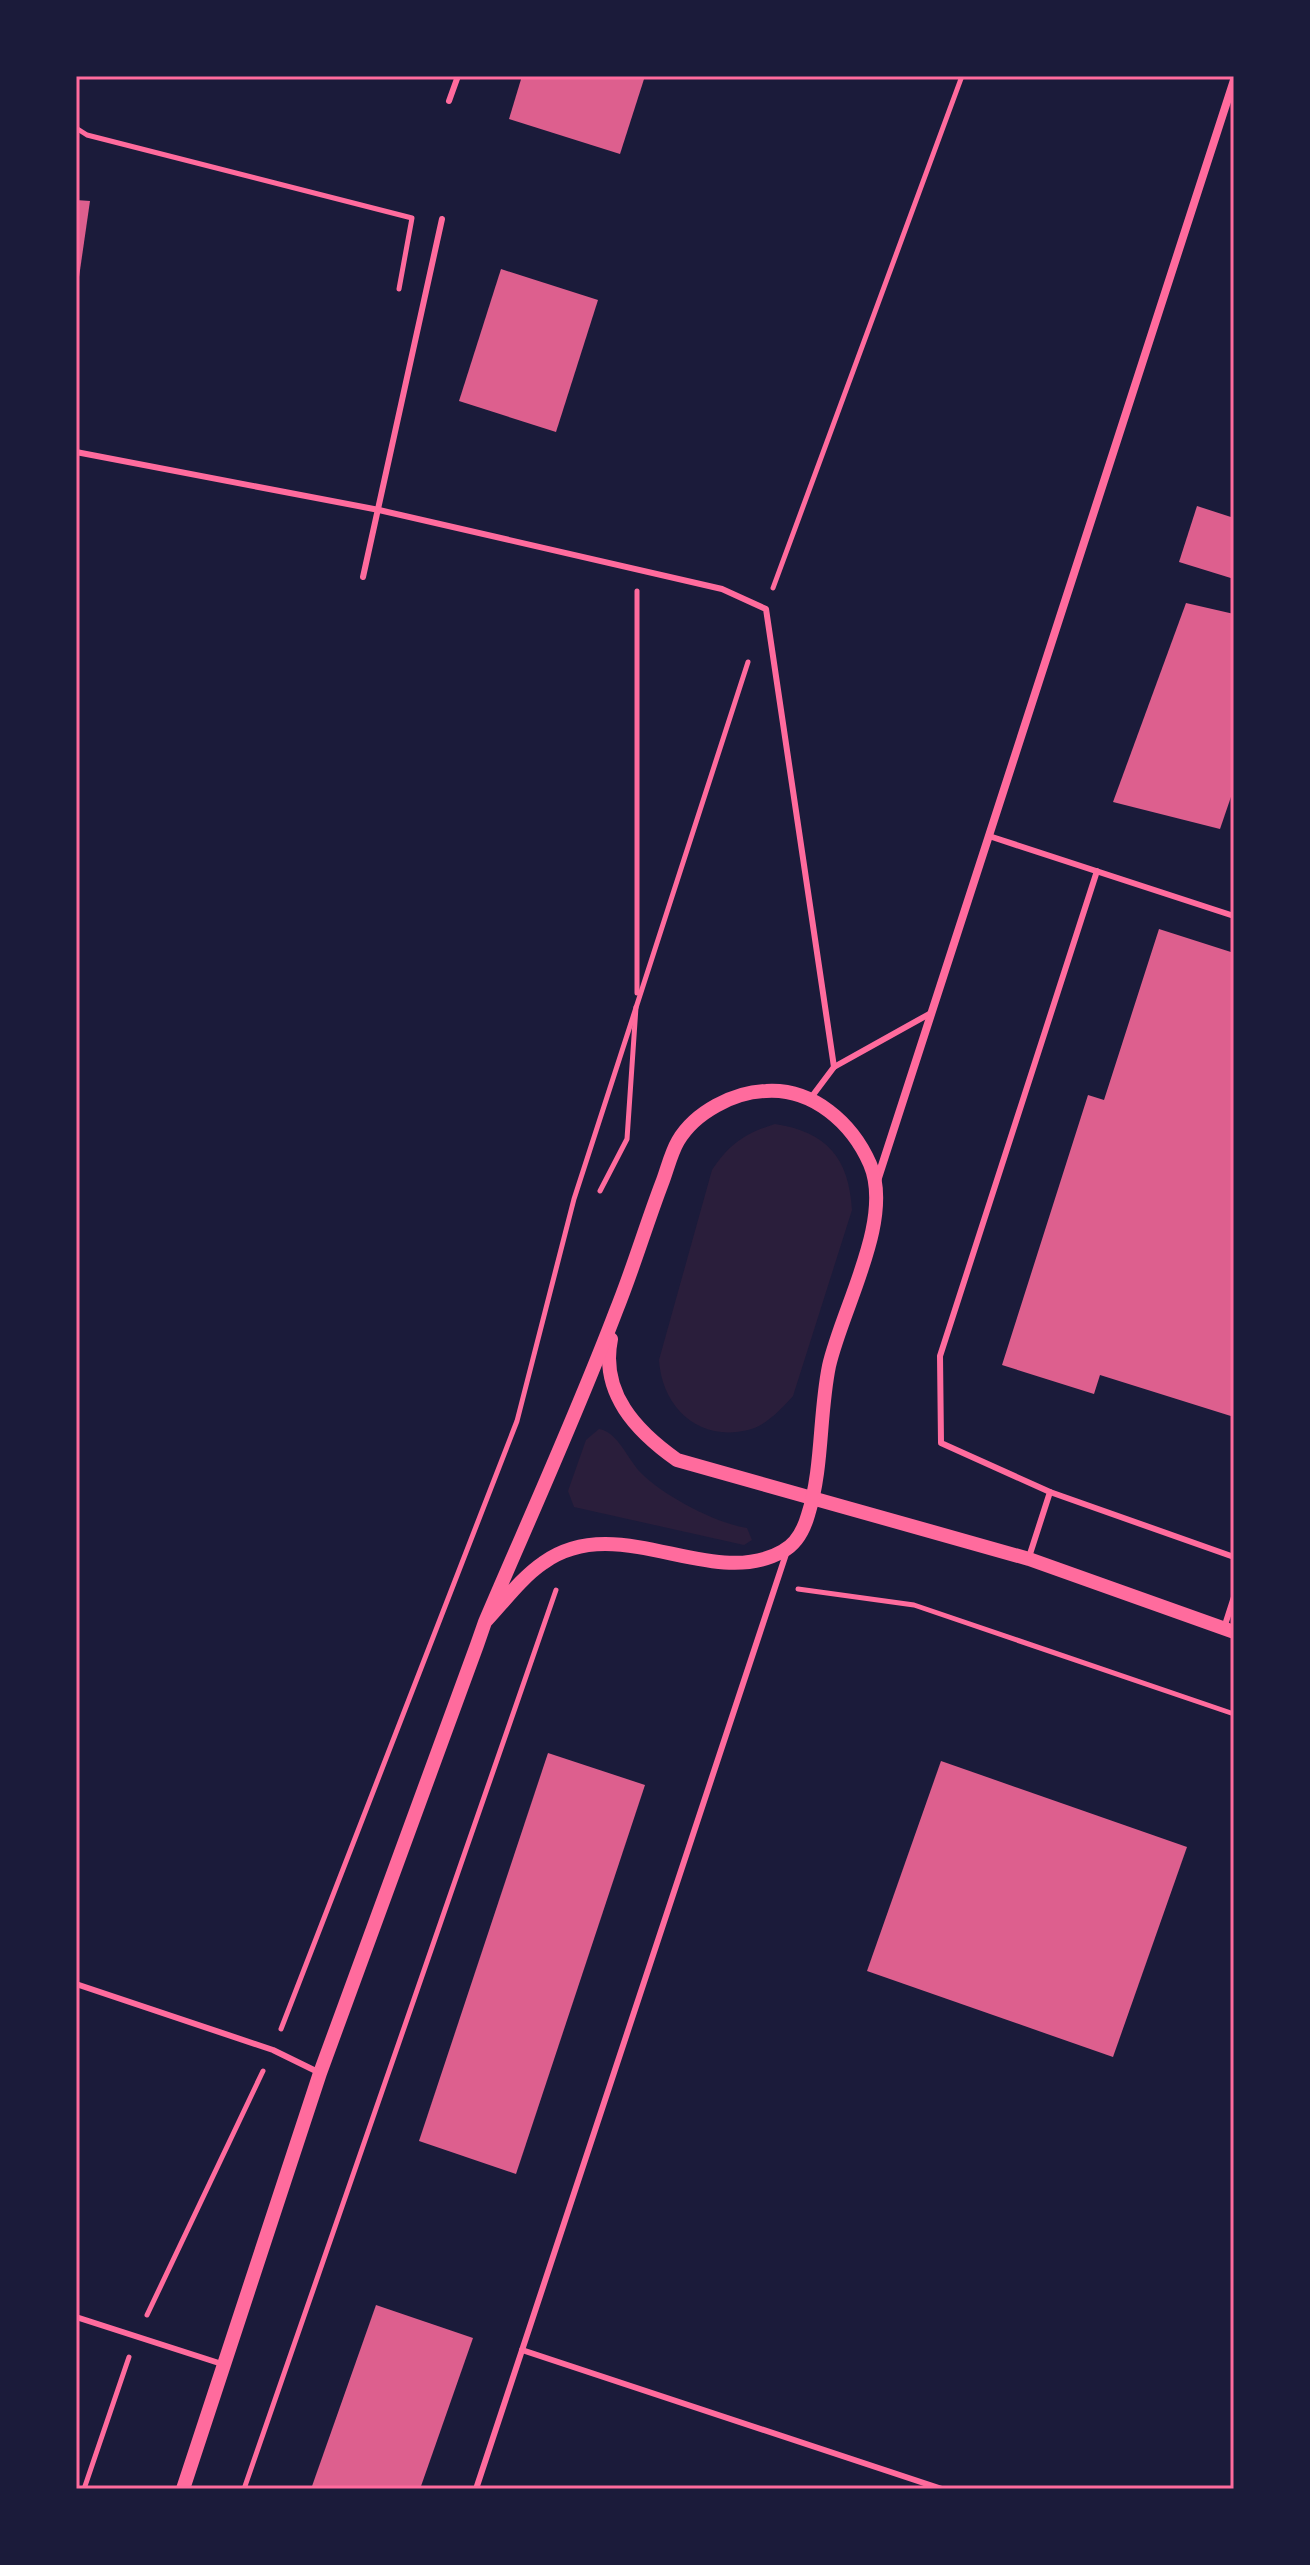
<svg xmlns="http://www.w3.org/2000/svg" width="1310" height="2565" font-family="Mulish,sans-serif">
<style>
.green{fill:#2a1e3b}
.building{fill:#dd5f8e}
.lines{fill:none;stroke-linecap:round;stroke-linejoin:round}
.path{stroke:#ff6b9d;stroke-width:5}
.service{stroke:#ff6b9d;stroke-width:6}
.minor{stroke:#ff6b9d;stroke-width:8}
.tertiary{stroke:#ff6b9d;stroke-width:14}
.neatline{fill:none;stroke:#ff6b9d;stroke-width:3}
</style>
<rect width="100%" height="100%" fill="#1b1b3a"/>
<g class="green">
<path d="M775 1124C827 1132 849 1158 852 1210L793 1396C781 1409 766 1426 748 1430 698 1442 662 1407 659 1360L712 1170C729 1144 745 1133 775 1124Z"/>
<path d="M599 1429C618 1432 628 1460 641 1473 664 1496 715 1523 747 1528L752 1540 744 1545 574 1507 568 1491 586 1440Z"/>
</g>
<g class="building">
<path d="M522 76H645L620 154 509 119Z"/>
<path d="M76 200 90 201 78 284H76Z"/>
<path d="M501 269 598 300 556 432 459 401Z"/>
<path d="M1197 506 1234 518V579L1179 562Z"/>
<path d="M1186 603 1234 614V788L1220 829 1113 802Z"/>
<path d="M1159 929 1234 953V1417L1100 1375 1094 1394 1002 1365 1088 1095 1104 1100Z"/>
<path d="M548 1753 645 1785 516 2174 419 2141Z"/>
<path d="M941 1761 1187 1847 1113 2057 867 1971Z"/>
<path d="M376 2305 473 2338 420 2489H311Z"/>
</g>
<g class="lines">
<g class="path">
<path d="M76 128 87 135 412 218 399 289"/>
<path d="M773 588 962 76"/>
<path d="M637 591V993"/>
<path d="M600 1191 627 1139 636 1007"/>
<path d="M798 1589 914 1605 1234 1714"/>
<path d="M281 2029 517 1421 574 1199 748 662"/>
<path d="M147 2315 263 2071"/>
<path d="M84 2489 129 2357"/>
<path d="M244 2489 556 1590"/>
</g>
<g class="service">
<path d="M449 101 458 76"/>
<path d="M76 452 379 510 722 589 766 609 834 1067"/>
<path d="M363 577 442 219"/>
<path d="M989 836 1234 916"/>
<path d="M810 1099 834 1067 931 1013"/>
<path d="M1050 1492 1234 1557"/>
<path d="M1029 1557 1050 1492 941 1443 940 1356 1097 871"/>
<path d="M1224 1628 1234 1597"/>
<path d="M76 1984 273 2050 320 2073"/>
<path d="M76 2317 222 2364"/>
<path d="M522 2350 942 2489"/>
<path d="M476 2489 787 1551"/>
</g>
<path class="minor" d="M877 1181 1234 80"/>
<g class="tertiary">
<path d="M611 1339C600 1393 636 1431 677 1460L1029 1559 1234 1632"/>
<path d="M183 2489 320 2073 477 1645 485 1622C529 1519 576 1416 616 1311 633 1269 646 1225 662 1183 667 1170 671 1153 678 1141 695 1112 734 1092 766 1091 813 1088 852 1123 870 1164 894 1220 842 1308 829 1366 819 1415 823 1468 808 1515 804 1529 796 1544 783 1551 712 1592 618 1509 543 1563 521 1578 503 1603 485 1622"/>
</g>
</g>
<rect width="1310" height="2565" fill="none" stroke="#1b1b3a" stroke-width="156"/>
<rect x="78" y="78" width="1154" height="2409" class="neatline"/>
</svg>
